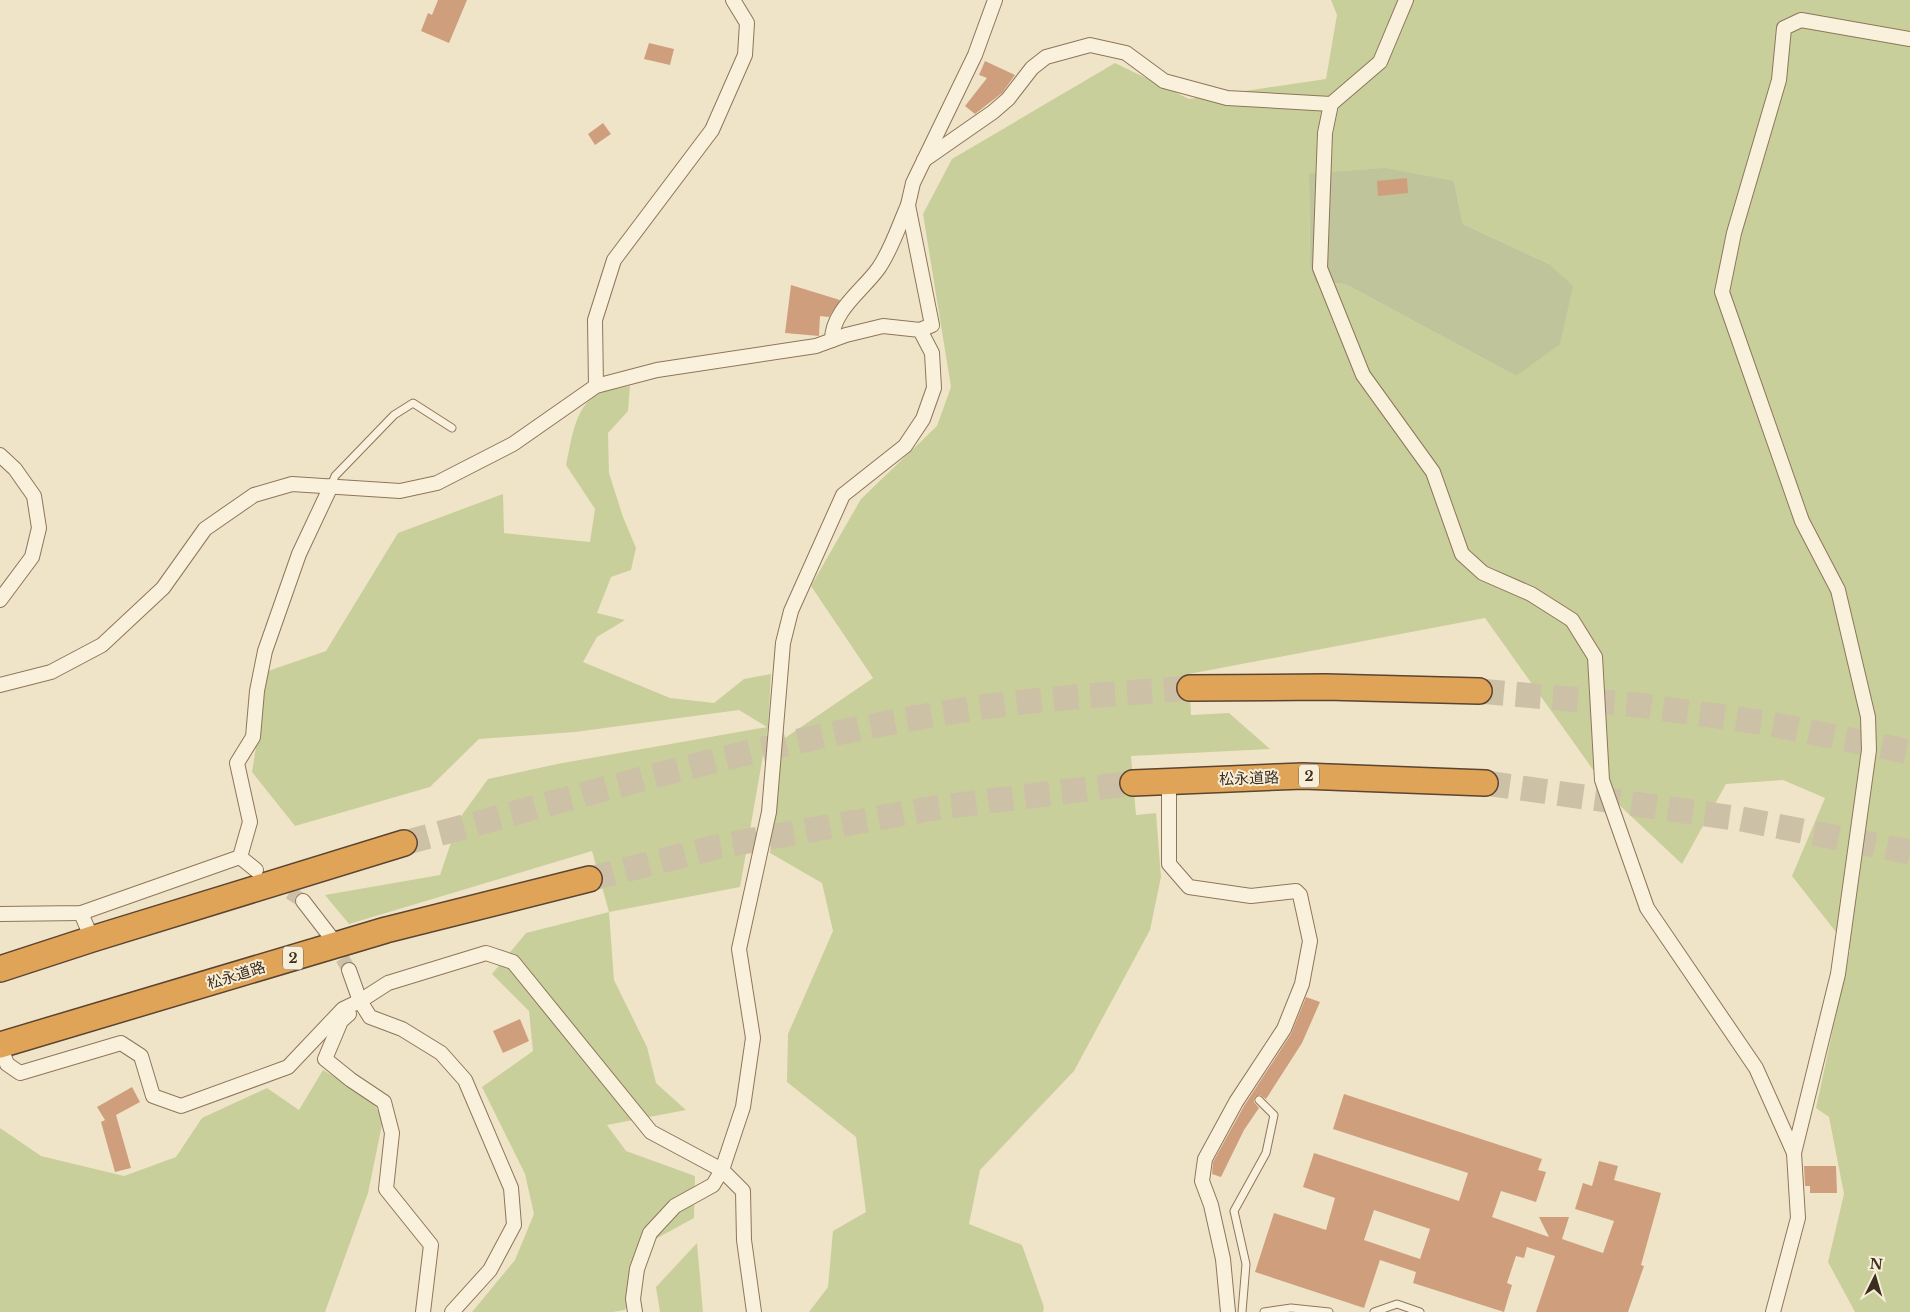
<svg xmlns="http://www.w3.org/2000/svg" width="1910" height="1312" font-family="'Libre Baskerville','Noto Sans JP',serif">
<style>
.green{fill:#c9cf9b;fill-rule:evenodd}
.cemetery{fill:#bfc49a}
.building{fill:#cf9f7d;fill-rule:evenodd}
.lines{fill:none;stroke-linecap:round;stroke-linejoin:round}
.street-tunnel{stroke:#ccc0a6;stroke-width:14;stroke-dasharray:14 7;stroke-linecap:butt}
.highway-tunnel{stroke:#ccc0a6;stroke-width:25;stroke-dasharray:25 12;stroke-linecap:butt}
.lane-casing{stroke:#8d765c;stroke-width:9}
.street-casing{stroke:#8d765c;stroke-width:16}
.highway-casing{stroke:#5b4430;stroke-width:28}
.lane{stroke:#faf1dc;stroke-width:7}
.street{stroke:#faf1dc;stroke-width:14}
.highway{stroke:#e0a458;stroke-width:25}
.labels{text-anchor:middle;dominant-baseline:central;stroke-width:4;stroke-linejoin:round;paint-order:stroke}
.shield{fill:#f7eed8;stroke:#756857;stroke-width:1}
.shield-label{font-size:14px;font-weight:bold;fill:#3d2e20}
.street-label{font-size:15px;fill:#3d2e20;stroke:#f7eed8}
</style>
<rect width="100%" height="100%" fill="#f0e4c8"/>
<g class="green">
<path d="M1331 0H1910V1312H1855L1828 1262 1844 1194 1829 1117 1816 1108 1850 950 1792 876 1825 798 1783 780 1726 784 1682 864 1616 802 1485 618 1189 674 1191 715 1229 713 1270 749 1131 756 1136 815 1156 813 1161 877 1150 930 1074 1071 980 1170 969 1224 1022 1245 1044 1307 1043 1312H809L828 1287 833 1231 866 1212 856 1137 787 1082 788 1034 833 931 822 883 770 853 782 740 873 678 811 586 861 499 937 426 951 387 923 214 952 159 1115 63 1189 99 1326 79 1337 15ZM1309 175 1454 181 1463 224 1549 264 1516 376 1345 284 1315 282 1310 265Z"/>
<path d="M630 386 628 411 608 433 609 473 623 517 636 548 631 570 611 577 597 613 625 620 597 637 583 662 670 698 714 703 744 679 771 674 768 727 740 887 609 912 614 980 647 1047 656 1083 686 1110 607 1125 626 1151 695 1176 694 1218 652 1241 625 1310 613 1312H472L515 1260 534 1214 525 1174 482 1087 533 1051 529 1011 492 974 526 933 609 912 592 851 349 924 325 895 440 875 459 819 488 779 557 764 767 727 739 710 575 732 479 739 430 787 295 826 252 772 268 671 326 651 398 533 503 494 504 533 590 542 595 509 566 465C572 440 574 402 603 392 611 389 621 388 630 386Z"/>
<path d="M323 1070 371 1098 383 1120 368 1193 325 1312H0V1128L41 1156 124 1176 176 1157 202 1118 267 1088 299 1110Z"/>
<path d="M697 1243 703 1312H660L656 1287Z"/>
</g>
<path class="cemetery" d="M1385 168 1454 181 1463 224 1549 264 1573 286 1560 344 1516 376 1345 284 1315 282 1310 265 1309 174Z"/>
<g class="building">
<path d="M438 0H467L449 43 421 31 428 13 432 15Z"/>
<path d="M649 43 674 49 670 65 644 59Z"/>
<path d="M985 61 1015 75 1002 93 975 114 965 106 987 78 979 75Z"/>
<path d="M603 123 611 134 595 145 588 134Z"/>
<path d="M1407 178 1408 193 1378 196 1377 181Z"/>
<path d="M791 285 840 300 829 317 820 316 819 336 785 333Z"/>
<path d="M1306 997 1320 1002 1302 1043 1266 1099 1260 1095 1255 1097 1254 1102 1259 1108 1244 1130 1221 1177 1212 1174 1213 1162 1244 1106 1291 1034Z"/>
<path d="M520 1019 529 1041 503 1053 493 1031Z"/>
<path d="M132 1087 140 1102 116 1115 131 1168 115 1172 101 1122 105 1120 97 1107Z"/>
<path d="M1344 1094 1542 1159 1538 1170 1546 1172 1536 1202 1501 1191 1492 1217 1549 1237 1539 1217H1569L1562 1239 1603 1253 1614 1221 1575 1209 1583 1183 1592 1186 1599 1161 1618 1166 1614 1180 1661 1193 1641 1265 1644 1266 1628 1312H1536L1555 1256 1527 1247 1524 1258 1516 1256 1507 1283 1512 1285 1504 1312 1413 1283 1416 1272 1380 1260 1364 1308 1255 1272 1274 1213 1326 1230 1335 1198 1303 1187 1314 1153 1459 1201 1468 1173 1333 1129ZM1374 1210 1430 1229 1420 1259 1364 1240Z"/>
<path d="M1804 1166H1836L1837 1193H1810V1186H1805Z"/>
</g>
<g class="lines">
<g class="street-tunnel">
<path d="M272 881 303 901"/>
<path d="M332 940 349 970"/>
</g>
<g class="highway-tunnel">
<path d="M1479 691 1638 705 1766 723 1910 752"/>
<path d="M1485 783 1741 819 1910 852"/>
<path d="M404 843C591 793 778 738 969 709 1042 698 1116 694 1190 688"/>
<path d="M589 879 720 846 934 808 1133 783"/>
</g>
<g class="lane-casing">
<g id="lane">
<path d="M331 486 335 476 394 415 413 403 452 428"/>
<path d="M1242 1312 1246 1264 1234 1211 1266 1153 1274 1115 1259 1100"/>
<path d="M1264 1312 1291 1308 1329 1312"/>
<path d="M1374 1312 1397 1304 1420 1312"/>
</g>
</g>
<g class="street-casing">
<g id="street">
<path d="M1406 0 1380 62 1331 104 1325 133 1320 268 1363 375 1433 472 1462 554 1483 573 1531 594 1572 620 1595 657 1602 780 1647 908 1756 1068 1794 1153"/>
<path d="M924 160 993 112 1008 99 1032 68 1046 57 1090 45 1126 53 1164 81 1227 98 1331 104"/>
<path d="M920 330 932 325 908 205 913 183 975 55 995 0"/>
<path d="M832 340C832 311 862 291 878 269 891 251 899 225 908 205"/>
<path d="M596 386 595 320 614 260 712 130 745 55 747 23 733 0"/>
<path d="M0 455 15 469 34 496 39 528 32 557 0 600"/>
<path d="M0 685 51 672 102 645 163 588 205 529 254 495 292 484 400 491 437 483 513 444 596 386 657 370 816 346 846 335 883 326 920 330 932 353 934 388 923 419 905 446 843 495 791 611 783 643 769 812 739 949 753 1038 743 1107 722 1170 713 1185 675 1206 650 1233 637 1269 633 1299 635 1312"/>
<path d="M1169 781V864L1189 887 1251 896 1296 891 1300 895 1310 941 1302 984 1284 1029 1236 1102 1205 1159 1202 1181 1211 1205 1223 1259 1228 1312"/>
<path d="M240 857 256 870"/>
<path d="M303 901 330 936"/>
<path d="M81 913 92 939"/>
<path d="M0 914 81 913 240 857 250 822 237 763 253 737 257 691 265 651 299 554 331 486"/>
<path d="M349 970 360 1001 370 1017 402 1029 441 1053 465 1080 511 1188 514 1225 490 1270 452 1312"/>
<path d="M349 1014 341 1021 325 1059 351 1080 384 1102 392 1133 386 1189 431 1245 423 1312"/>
<path d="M0 1045 7 1064 20 1073 121 1043 141 1056 153 1096 181 1106 288 1067 343 1009 360 1001 388 983 486 953 513 962 651 1132 722 1170 743 1191 744 1240 754 1312"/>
<path d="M1773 1312 1798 1218 1794 1153 1838 974 1869 750 1868 717 1838 590 1802 521 1722 292 1734 233 1779 80 1784 28 1801 20 1910 39"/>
</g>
</g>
<g class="highway-casing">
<g id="highway">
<path d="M1190 688 1326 687 1479 691"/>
<path d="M1133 783 1303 776 1485 783"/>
<path d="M0 969 92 939 404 843"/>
<path d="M0 1045 386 930 589 879"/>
</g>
</g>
<use href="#lane" class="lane"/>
<use href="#street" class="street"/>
<use href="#highway" class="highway"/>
</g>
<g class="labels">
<g class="shield">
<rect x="1299" y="764.5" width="20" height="23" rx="4"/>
<rect x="283" y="946.5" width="20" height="23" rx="4"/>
</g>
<g class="shield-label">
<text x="1309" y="776">2</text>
<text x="293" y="958">2</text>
</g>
<g class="street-label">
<text transform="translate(1249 778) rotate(-2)">松永道路</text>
<text transform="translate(236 975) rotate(-17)">松永道路</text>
</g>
</g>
<g transform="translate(1875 1277) rotate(5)" stroke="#f7eed8" stroke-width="4" paint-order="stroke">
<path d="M0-4L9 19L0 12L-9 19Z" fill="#3d2e20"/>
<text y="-8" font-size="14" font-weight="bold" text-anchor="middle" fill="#3d2e20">N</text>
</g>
</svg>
